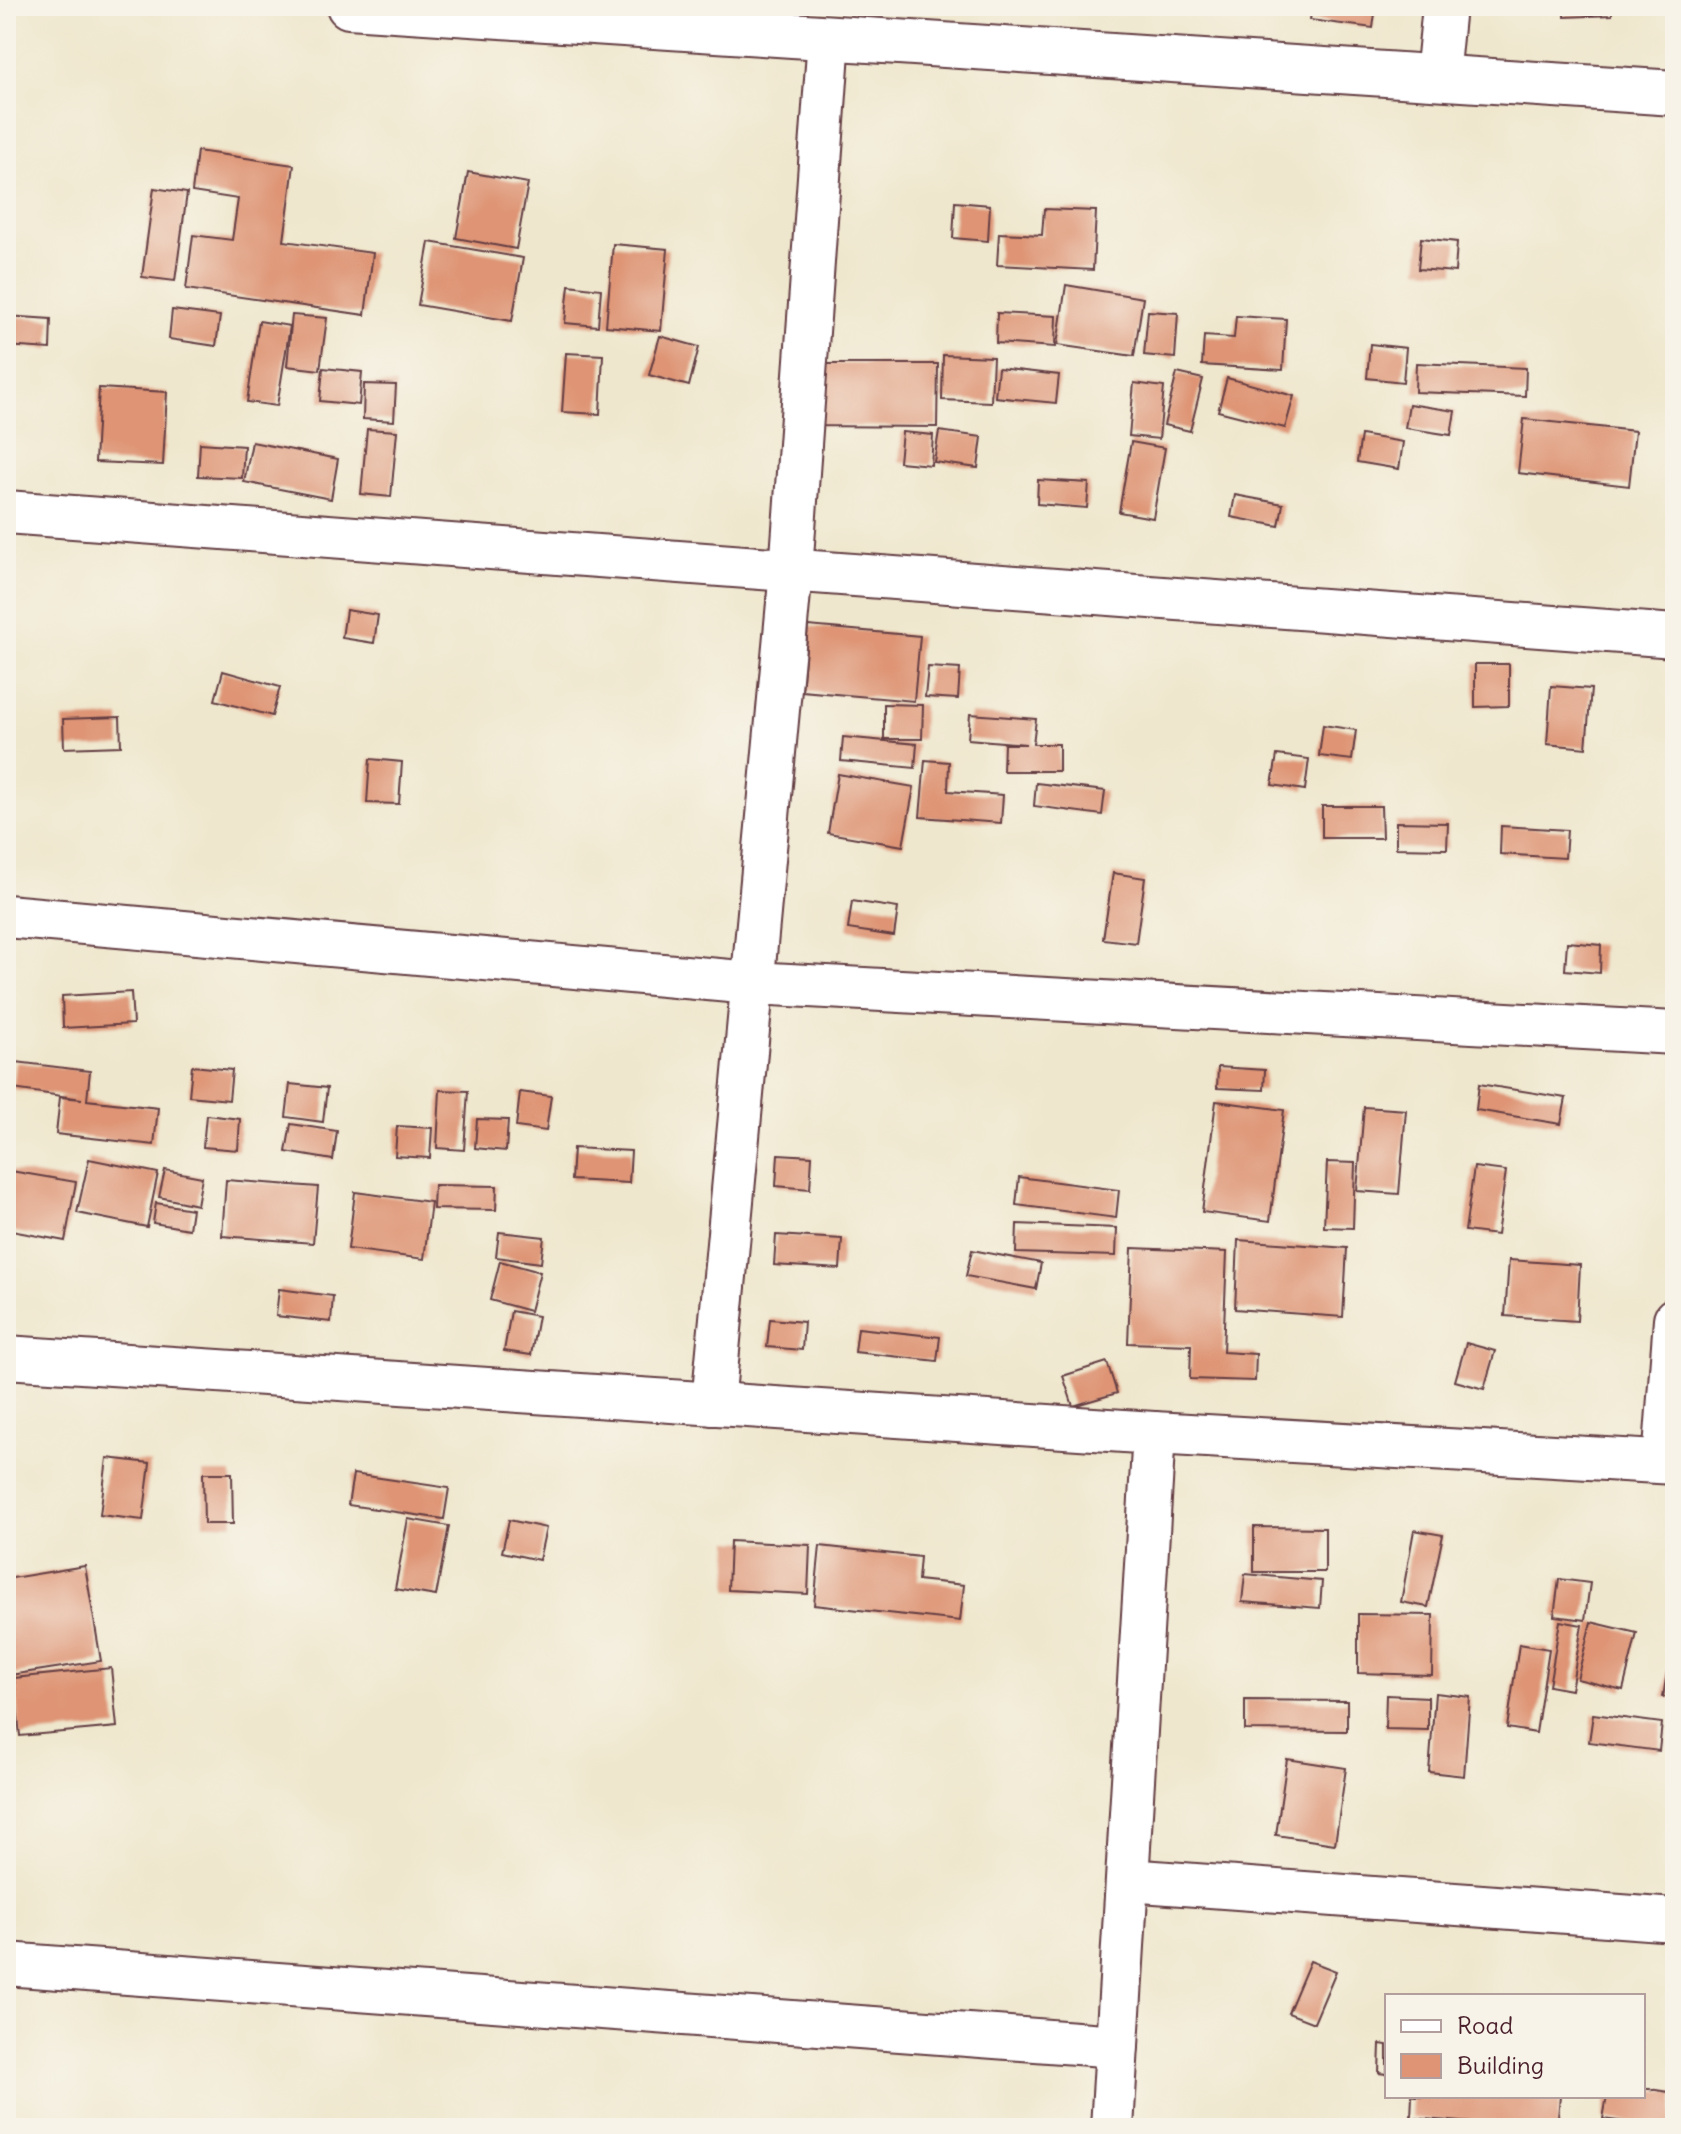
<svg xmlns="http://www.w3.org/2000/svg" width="1681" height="2134" font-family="Delius,sans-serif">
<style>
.building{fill:#de9475}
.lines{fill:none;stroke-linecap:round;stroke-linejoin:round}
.minor-casing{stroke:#633d43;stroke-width:46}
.tertiary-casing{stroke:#633d43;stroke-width:48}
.minor{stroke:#fff;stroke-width:42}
.tertiary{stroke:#fff;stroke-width:44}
</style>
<rect width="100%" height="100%" fill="#f7f3e8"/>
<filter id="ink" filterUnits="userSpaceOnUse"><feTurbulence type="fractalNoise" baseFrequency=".0125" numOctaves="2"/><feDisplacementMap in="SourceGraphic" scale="16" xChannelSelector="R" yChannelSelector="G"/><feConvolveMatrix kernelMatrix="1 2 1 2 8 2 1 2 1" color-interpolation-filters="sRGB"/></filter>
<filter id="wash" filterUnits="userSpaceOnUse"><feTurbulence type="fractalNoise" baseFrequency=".006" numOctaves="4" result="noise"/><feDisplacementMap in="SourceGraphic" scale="32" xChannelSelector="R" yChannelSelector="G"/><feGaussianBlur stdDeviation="1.8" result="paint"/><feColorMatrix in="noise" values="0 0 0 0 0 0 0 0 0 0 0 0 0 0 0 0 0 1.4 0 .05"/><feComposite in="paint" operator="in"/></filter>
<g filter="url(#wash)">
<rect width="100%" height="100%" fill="#efe7cd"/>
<g id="blocks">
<g class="building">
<path d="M1312 6H1376L1373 28 1310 20Z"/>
<path d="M1565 6H1612V15L1565 17Z"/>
<path d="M197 151 294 165 284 241 373 253 365 315 186 289 193 235 232 240 238 199 192 192Z"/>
<path d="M468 172 528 183 516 249 456 238Z"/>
<path d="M154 188 187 193 175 281 142 277Z"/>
<path d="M955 202 990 205 988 241 953 238Z"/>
<path d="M1044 209 1096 211 1093 270 997 265 999 233 1042 235Z"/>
<path d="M1421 238 1457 242 1455 272 1418 269Z"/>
<path d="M429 242 523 258 512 321 418 305Z"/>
<path d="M613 244 668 249 661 331 606 326Z"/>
<path d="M569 285 601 289 598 326 565 323Z"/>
<path d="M1066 285 1143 298 1134 356 1057 345Z"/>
<path d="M172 310 220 316 216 346 169 339Z"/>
<path d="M1148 311 1178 313 1175 358 1144 355Z"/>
<path d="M997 313 1056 316 1055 347 996 343Z"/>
<path d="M292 315 327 318 320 370 287 366Z"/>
<path d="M6 316 51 319 50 349 6 346Z"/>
<path d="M1236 316 1286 319 1283 370 1202 365 1204 336 1234 338Z"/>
<path d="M259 321 290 326 277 406 247 402Z"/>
<path d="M660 336 699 347 689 386 649 375Z"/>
<path d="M1370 344 1406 348 1403 382 1367 378Z"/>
<path d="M566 353 603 355 600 414 562 412Z"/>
<path d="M943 355 993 357 991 402 942 400Z"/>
<path d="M1416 363 1526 368 1525 396 1415 392Z"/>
<path d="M809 364H938L937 427 809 426Z"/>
<path d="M323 368 362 372 359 405 320 401Z"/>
<path d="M998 368 1059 375 1056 403 995 397Z"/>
<path d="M1177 373 1203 379 1190 431 1164 425Z"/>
<path d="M1227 378 1294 396 1285 428 1218 411Z"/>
<path d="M1134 383 1164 387 1159 439 1129 436Z"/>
<path d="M364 384 396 385 394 421 363 419Z"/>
<path d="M99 388 167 392 163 465 95 462Z"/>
<path d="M1409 404 1455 411 1451 435 1405 428Z"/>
<path d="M1524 419 1635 431 1629 486 1518 473Z"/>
<path d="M367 429 397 431 391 497 361 494Z"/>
<path d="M939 431 982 437 978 468 934 462Z"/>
<path d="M902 432 933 435 931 465 899 462Z"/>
<path d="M1361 435 1403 442 1399 469 1357 462Z"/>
<path d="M252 442 338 459 331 499 244 482Z"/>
<path d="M1131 442 1165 448 1153 518 1119 512Z"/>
<path d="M200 443 244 446 242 478 198 476Z"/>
<path d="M1038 480 1089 483 1087 508 1037 504Z"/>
<path d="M1235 495 1283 504 1279 526 1231 517Z"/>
<path d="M346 610 378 615 374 643 342 638Z"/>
<path d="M808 626 920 636 914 701 802 691Z"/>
<path d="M1475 664H1509V706L1475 707Z"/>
<path d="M928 667 960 669 958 699 925 697Z"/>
<path d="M223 671 280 687 272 716 215 700Z"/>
<path d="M1551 686 1591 689 1586 748 1547 744Z"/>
<path d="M884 704 923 705 922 739H884Z"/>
<path d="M970 714 1036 719 1033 744H1059V771H1003L1004 744H1026L968 739Z"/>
<path d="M120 717 121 746 64 748 63 719Z"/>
<path d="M1323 725 1356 730 1352 760 1319 756Z"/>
<path d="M843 737 917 744 915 768 841 761Z"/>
<path d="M1277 755 1309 759 1305 790 1272 785Z"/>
<path d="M370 759 402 762 399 804 367 803Z"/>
<path d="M925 760 949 762 948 791 1003 795 1001 823 920 817Z"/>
<path d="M838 774 914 787 903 846 828 833Z"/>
<path d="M1036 783 1105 791 1102 815 1034 806Z"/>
<path d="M1322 806H1381L1382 838H1322Z"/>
<path d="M1396 822 1448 823 1447 849 1396 848Z"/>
<path d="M1501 826 1567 830 1565 858 1500 854Z"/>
<path d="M1113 873 1145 878 1136 943 1103 939Z"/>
<path d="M852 901 898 908 894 936 848 929Z"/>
<path d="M1567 942 1601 945 1600 973 1565 970Z"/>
<path d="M131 992 133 1024 63 1028 62 996Z"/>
<path d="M16 1062 90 1071 87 1100 158 1108 154 1145 56 1134 60 1097 82 1099 13 1089Z"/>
<path d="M192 1066 232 1070 229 1100 189 1096Z"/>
<path d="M1218 1067 1265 1070 1264 1090 1217 1088Z"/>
<path d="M290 1084 327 1088 323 1122 286 1117Z"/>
<path d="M1479 1084 1566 1098 1561 1124 1476 1110Z"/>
<path d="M440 1090 468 1091 464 1150 437 1148Z"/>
<path d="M520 1092 551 1096 546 1131 516 1127Z"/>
<path d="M1216 1101 1284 1110 1270 1221 1202 1212Z"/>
<path d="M1364 1107 1406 1110 1399 1194 1357 1191Z"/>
<path d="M206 1115 240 1119 238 1150 203 1147Z"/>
<path d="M477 1119 508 1120 506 1151 475 1148Z"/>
<path d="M291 1124 337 1131 333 1160 286 1152Z"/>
<path d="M397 1126 432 1128 430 1158 395 1156Z"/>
<path d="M573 1148 631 1151 629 1183 571 1180Z"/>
<path d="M778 1154 812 1156 810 1189 776 1186Z"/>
<path d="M89 1159 158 1173 147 1227 77 1213Z"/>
<path d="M1327 1162 1355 1163 1353 1228 1324 1227Z"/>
<path d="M1474 1167 1506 1171 1497 1235 1465 1231Z"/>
<path d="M165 1170 202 1177 197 1205 159 1197Z"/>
<path d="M11 1171 76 1182 65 1241 6 1230V1199Z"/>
<path d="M1019 1177 1119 1190 1116 1218 1016 1205Z"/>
<path d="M226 1180 318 1187 313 1243 222 1236Z"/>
<path d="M434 1185 497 1186 496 1210 433 1209Z"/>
<path d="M355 1192 431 1202 424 1259 348 1249Z"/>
<path d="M156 1203 192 1209 189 1229 153 1223Z"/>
<path d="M1017 1224 1117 1228 1116 1256 1016 1253Z"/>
<path d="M499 1232 544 1237 541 1263 496 1257Z"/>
<path d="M776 1235 842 1239 840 1269 774 1265Z"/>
<path d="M1238 1240 1347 1248 1343 1317 1235 1309Z"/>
<path d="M1132 1248 1227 1252 1223 1352 1256 1354 1255 1381 1190 1379 1191 1345 1128 1343Z"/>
<path d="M972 1250 1041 1263 1036 1289 966 1276Z"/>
<path d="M1509 1260 1580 1265 1577 1321 1505 1316Z"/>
<path d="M500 1261 540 1272 530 1311 490 1300Z"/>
<path d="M279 1289 333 1296 331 1322 276 1316Z"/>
<path d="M511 1311 538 1316 531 1355 504 1351Z"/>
<path d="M770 1319 804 1322 802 1350 767 1347Z"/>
<path d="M858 1328 940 1337 937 1361 855 1352Z"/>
<path d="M1466 1343 1495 1351 1484 1389 1455 1381Z"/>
<path d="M1107 1362 1117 1393 1073 1406 1063 1376Z"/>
<path d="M107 1458 150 1463 143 1520 100 1515Z"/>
<path d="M203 1473H232L233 1524H204Z"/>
<path d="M353 1474 449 1488 444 1519 348 1505Z"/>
<path d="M408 1519 449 1526 436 1596 395 1589Z"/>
<path d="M509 1520 546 1528 539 1560 502 1552Z"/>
<path d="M1254 1527 1325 1528V1572H1254Z"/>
<path d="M1414 1530 1443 1535 1428 1607 1401 1602Z"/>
<path d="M730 1541 810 1545 808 1594 728 1590Z"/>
<path d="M820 1546 920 1557 918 1580 964 1585 960 1621 814 1605Z"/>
<path d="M85 1566 101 1661 10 1675 6 1649V1579Z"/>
<path d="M1245 1574 1322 1581 1320 1608 1242 1602Z"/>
<path d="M1559 1579 1590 1583 1585 1620 1554 1616Z"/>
<path d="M1669 1583H1675V1663H1668Z"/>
<path d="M1358 1614 1433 1615 1432 1675 1358 1673Z"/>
<path d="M1560 1621 1582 1625 1571 1690 1549 1686Z"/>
<path d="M1591 1622 1637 1633 1623 1690 1577 1679Z"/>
<path d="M1519 1644 1549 1649 1536 1733 1507 1728Z"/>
<path d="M1668 1667 1675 1668V1699L1663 1697Z"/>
<path d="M111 1668 117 1727 20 1736 14 1678Z"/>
<path d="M1435 1693 1470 1697 1464 1776 1429 1772Z"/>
<path d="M1386 1695 1428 1697V1730L1385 1729Z"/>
<path d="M1245 1700 1347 1701V1731L1245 1730Z"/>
<path d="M1593 1714 1662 1723 1659 1751 1589 1742Z"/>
<path d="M1287 1759 1346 1768 1335 1844 1276 1835Z"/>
<path d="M1310 1961 1336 1971 1314 2023 1288 2013Z"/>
<path d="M1380 2044 1387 2045V2074L1379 2073Z"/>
<path d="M1643 2088 1675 2093 1671 2128 1603 2119 1607 2096H1643Z"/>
<path d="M1412 2096H1560L1557 2128H1485L1486 2124 1411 2118Z"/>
</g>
</g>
</g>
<g filter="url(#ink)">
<use href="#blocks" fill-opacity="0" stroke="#633d43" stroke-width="2"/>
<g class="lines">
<g class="minor-casing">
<g id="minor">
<path d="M1437 77 1444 6"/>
<path d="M6 512 1675 636"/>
<path d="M6 916 752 983 1675 1033"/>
<path d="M6 1357 1154 1433 1675 1463"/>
<path d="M713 1404 791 571 829 37"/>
<path d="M1664 1462 1675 1319"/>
<path d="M1128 1880 1675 1920"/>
<path d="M6 1964 1117 2046"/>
<path d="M1112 2128 1154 1433"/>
</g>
</g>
<g class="tertiary-casing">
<path id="tertiary" d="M349 6 1675 93"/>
</g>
<use href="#minor" class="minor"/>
<use href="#tertiary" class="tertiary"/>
</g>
</g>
<rect width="1681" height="2134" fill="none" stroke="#f7f3e8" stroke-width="32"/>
<rect x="1385" y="1994" width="260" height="104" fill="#f7f3e8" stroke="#b29e9c" stroke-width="2"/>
<rect x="1401" y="2020" width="40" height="12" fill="#ffffff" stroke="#b29e9c" stroke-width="2"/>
<text x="1457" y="2034" font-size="24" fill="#4a1f2b">Road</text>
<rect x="1401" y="2054" width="40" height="24" fill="#de9475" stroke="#b29e9c" stroke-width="2"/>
<text x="1457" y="2074" font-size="24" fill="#4a1f2b">Building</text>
</svg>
